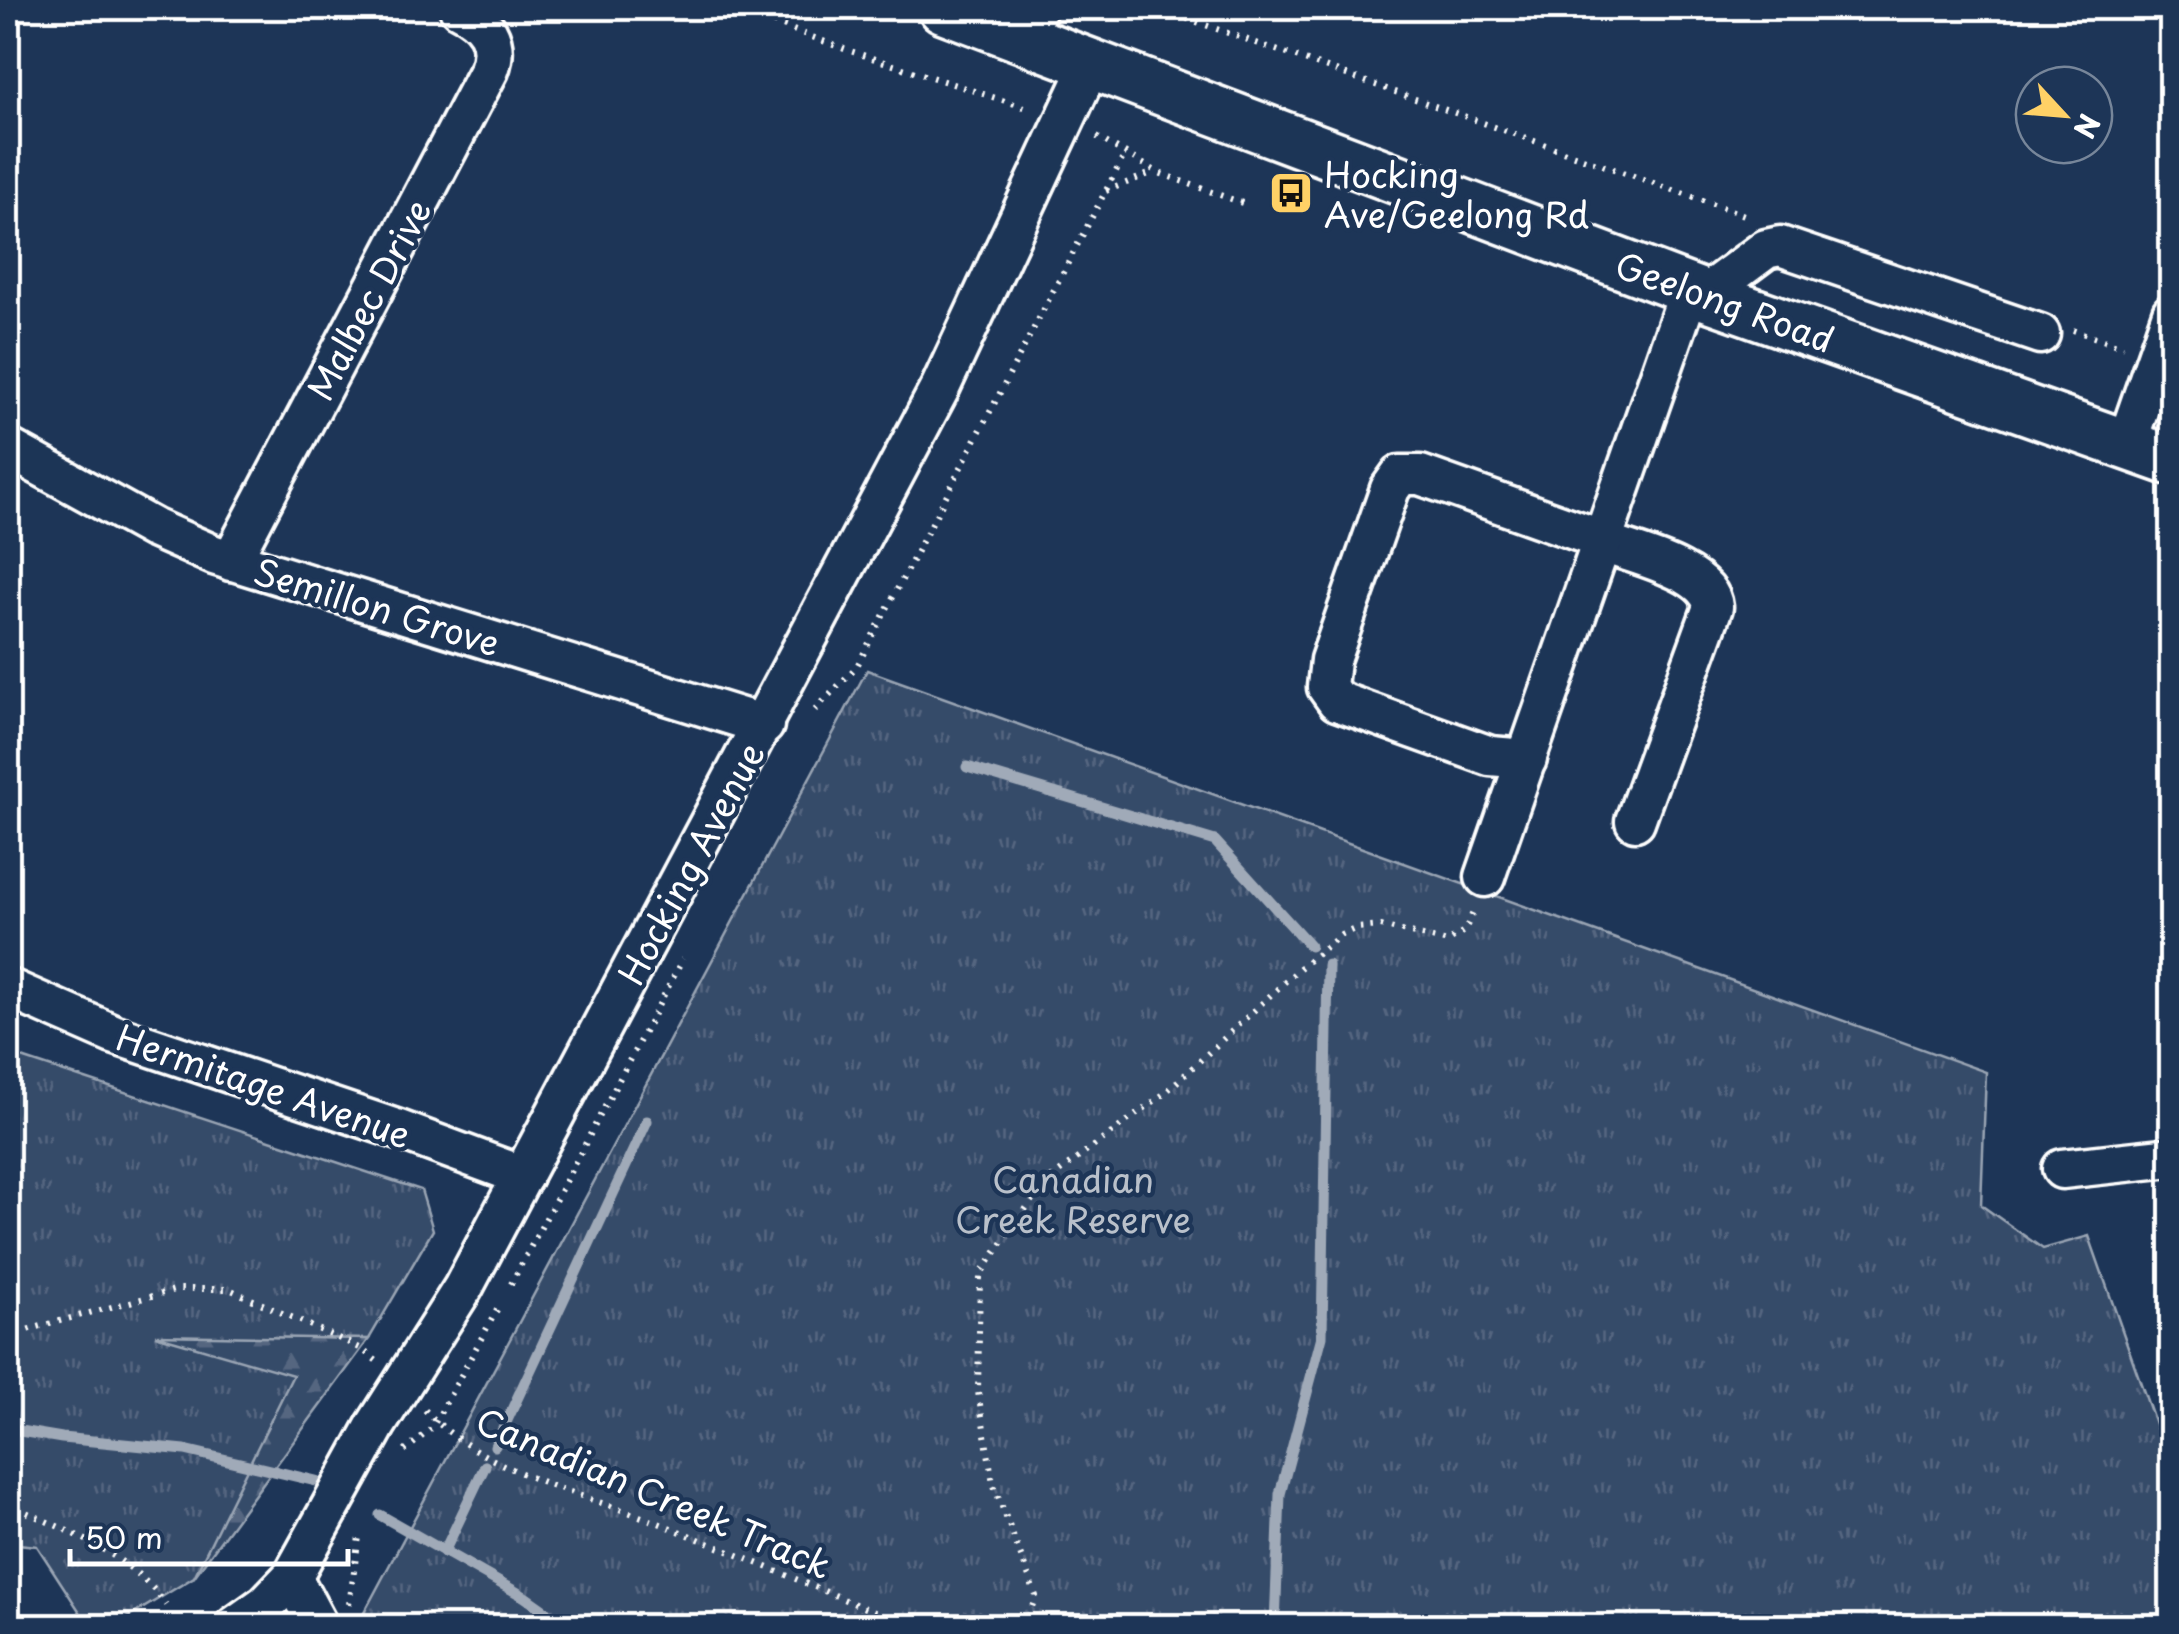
<svg xmlns="http://www.w3.org/2000/svg" width="2179" height="1634" font-family="'Playpen Sans',sans-serif">
<style>
.forest{fill:url(#forest-firs);stroke:#9aa5b4;stroke-width:2.5}
.park{fill:url(#park-tufts);stroke:#9aa5b4;stroke-width:2.5}
.lines{fill:none;stroke-linecap:round;stroke-linejoin:round}
.stream{stroke:#a0aab8;stroke-width:11}
.minor-casing{stroke:#fff;stroke-width:45}
.major-casing{stroke:#fff;stroke-width:55}
.path{stroke:#fff;stroke-width:6;stroke-dasharray:2.5 8;stroke-linecap:butt}
.minor{stroke:#1d3557;stroke-width:38}
.major{stroke:#1d3557;stroke-width:48}
.labels{text-anchor:middle;dominant-baseline:central;stroke-width:9;stroke-linejoin:round;paint-order:stroke}
.poi-label{font-size:35px;fill:#fff;stroke:#1d3557;text-anchor:start}
.street-label{font-size:35px;fill:#fff;stroke:#1d3557}
.park-label{font-size:35px;fill:#b9c0ca;stroke:#1d3557}
</style>
<defs>
<pattern id="forest-firs" width="22" height="20" patternUnits="userSpaceOnUse" patternTransform="scale(2.5)"><rect width="22" height="20" fill="#364b69"/><path d="M5 1l3.5 6h-7zM16 11l3.5 6h-7z" fill="#546680"/></pattern>
<pattern id="park-tufts" width="24" height="20" patternUnits="userSpaceOnUse" patternTransform="scale(2.5)"><rect width="24" height="20" fill="#364b69"/><path d="M3 7l-1-3M5 7V3M7 7l1-3M15 17l-1-3M17 17v-4M19 17l1-3" fill="none" stroke="#546680"/></pattern>
</defs>
<rect width="100%" height="100%" fill="#1d3557"/>
<filter id="ink" filterUnits="userSpaceOnUse"><feTurbulence type="fractalNoise" baseFrequency=".01" numOctaves="2"/><feDisplacementMap in="SourceGraphic" scale="20" xChannelSelector="R" yChannelSelector="G"/><feConvolveMatrix kernelMatrix="1 2 1 2 8 2 1 2 1" color-interpolation-filters="sRGB"/></filter>
<g filter="url(#ink)">
<path class="forest" d="M150 1334 369 1339 194 1577 130 1536 8 1337Z"/>
<g class="park">
<path d="M867 670 1986 1072 1981 1205 2043 1249 2089 1236 2171 1469V1626H357Z"/>
<path d="M8 1049 25 1059 421 1190 433 1230 369 1339 155 1335 293 1375 194 1577 114 1626H89L37 1546 8 1543Z"/>
</g>
<g class="lines">
<g class="stream">
<path d="M967 767 1215 841 1310 946"/>
<path d="M8 1429 62 1438 185 1450 316 1481"/>
<path d="M495 1446 647 1121"/>
<path d="M380 1515 525 1597 566 1626"/>
<path d="M444 1552 485 1466"/>
<path d="M1275 1626 1280 1494 1322 1336 1328 965"/>
</g>
<g class="minor-casing">
<g id="minor">
<path d="M1024 38 1037 8"/>
<path d="M1704 295 1766 249 1780 246 2040 334"/>
<path d="M2126 445 2172 313"/>
<path d="M8 448 153 528 214 555 764 725"/>
<path d="M1603 543C1633 554 1710 571 1713 607L1635 821"/>
<path d="M231 561 489 70C500 40 485 21 459 8"/>
<path d="M1527 759 1490 756 1337 701 1327 687 1330 660 1390 489 1400 475H1420L1603 540"/>
<path d="M1485 877 1690 289"/>
<path d="M8 988 113 1034 399 1130 523 1176"/>
<path d="M2062 1169 2172 1157"/>
<path d="M292 1577 318 1626"/>
<path d="M235 1626 266 1604 292 1577 376 1425 463 1288 940 388 1091 64"/>
</g>
</g>
<g class="major-casing">
<path id="major" d="M943 8 1704 295 2172 461"/>
</g>
<g class="path">
<path d="M734 8 847 50 1030 109"/>
<path d="M1157 8 1750 217"/>
<path d="M1097 137 1159 173 1245 204"/>
<path d="M1106 191 1154 172"/>
<path d="M2073 330 2123 347"/>
<path d="M815 710 857 666 1125 154"/>
<path d="M511 1284 683 959"/>
<path d="M8 1335 178 1289H229L360 1348 378 1362"/>
<path d="M425 1410C483 1473 588 1495 666 1526 747 1558 828 1593 908 1626"/>
<path d="M405 1451 432 1428 498 1308"/>
<path d="M8 1504C64 1530 129 1552 166 1605"/>
<path d="M349 1604 359 1537"/>
<path d="M1025 1626 1036 1596 993 1483 978 1392 980 1275 1043 1184 1165 1093 1301 967 1341 935 1357 928 1381 926 1448 942 1465 930 1475 908"/>
</g>
<use href="#minor" class="minor"/>
<use href="#major" class="major"/>
</g>
</g>
<defs>
<g id="bus-square" transform="scale(2.25)"><rect x="-9" y="-9" width="18" height="18" rx="4" fill="#ffd166" stroke="#1d3557"/><path d="M-5-6H5V4H4V6H2V4H-2V6H-4V4H-5ZM-3.5-4V0h7V-4ZM-3.5 1.2v1.5H-2V1.2ZM2 1.2v1.5H3.5V1.2Z" fill="#111"/></g>
</defs>
<g fill-rule="evenodd">
<use href="#bus-square" x="1291" y="193"/>
</g>
<g class="labels">
<g class="poi-label">
<text x="1324" y="173">Hocking<tspan x="1324" dy="40">Ave/Geelong Rd</tspan></text>
</g>
<g class="street-label">
<text transform="translate(368 299) rotate(-62)">Malbec Drive</text>
<text transform="translate(1725 301) rotate(20)">Geelong Road</text>
<text transform="translate(377 606) rotate(17)">Semillon Grove</text>
<text transform="translate(690 863) rotate(-62)">Hocking Avenue</text>
<text transform="translate(264 1085) rotate(19)">Hermitage Avenue</text>
<text transform="translate(654 1492) rotate(23)">Canadian Creek Track</text>
</g>
<g class="park-label">
<text x="1073" y="1178">Canadian<tspan x="1073" dy="40">Creek Reserve</tspan></text>
</g>
</g>
<rect width="2179" height="1634" fill="none" stroke="#1d3557" stroke-width="40"/>
<rect x="20" y="20" width="2139" height="1594" fill="none" stroke="#fff" stroke-width="4" filter="url(#ink)"/>
<g transform="translate(2064 115) rotate(116)"><circle r="48" fill="#1d3557" stroke="#77869a" stroke-width="2.5"/>
<path d="M0-8L18 38L0 25L-18 38Z" fill="#ffd166"/>
<text y="-15" font-size="28" font-weight="bold" text-anchor="middle" fill="#ffffff">N</text>
</g>
<path d="M70 1549v15h278v-15" fill="none" stroke="#ffffff" stroke-width="5"/>
<text x="85" y="1549" font-size="30" fill="#ffffff" stroke="#1d3557" stroke-width="8" paint-order="stroke">50 m</text>
</svg>
